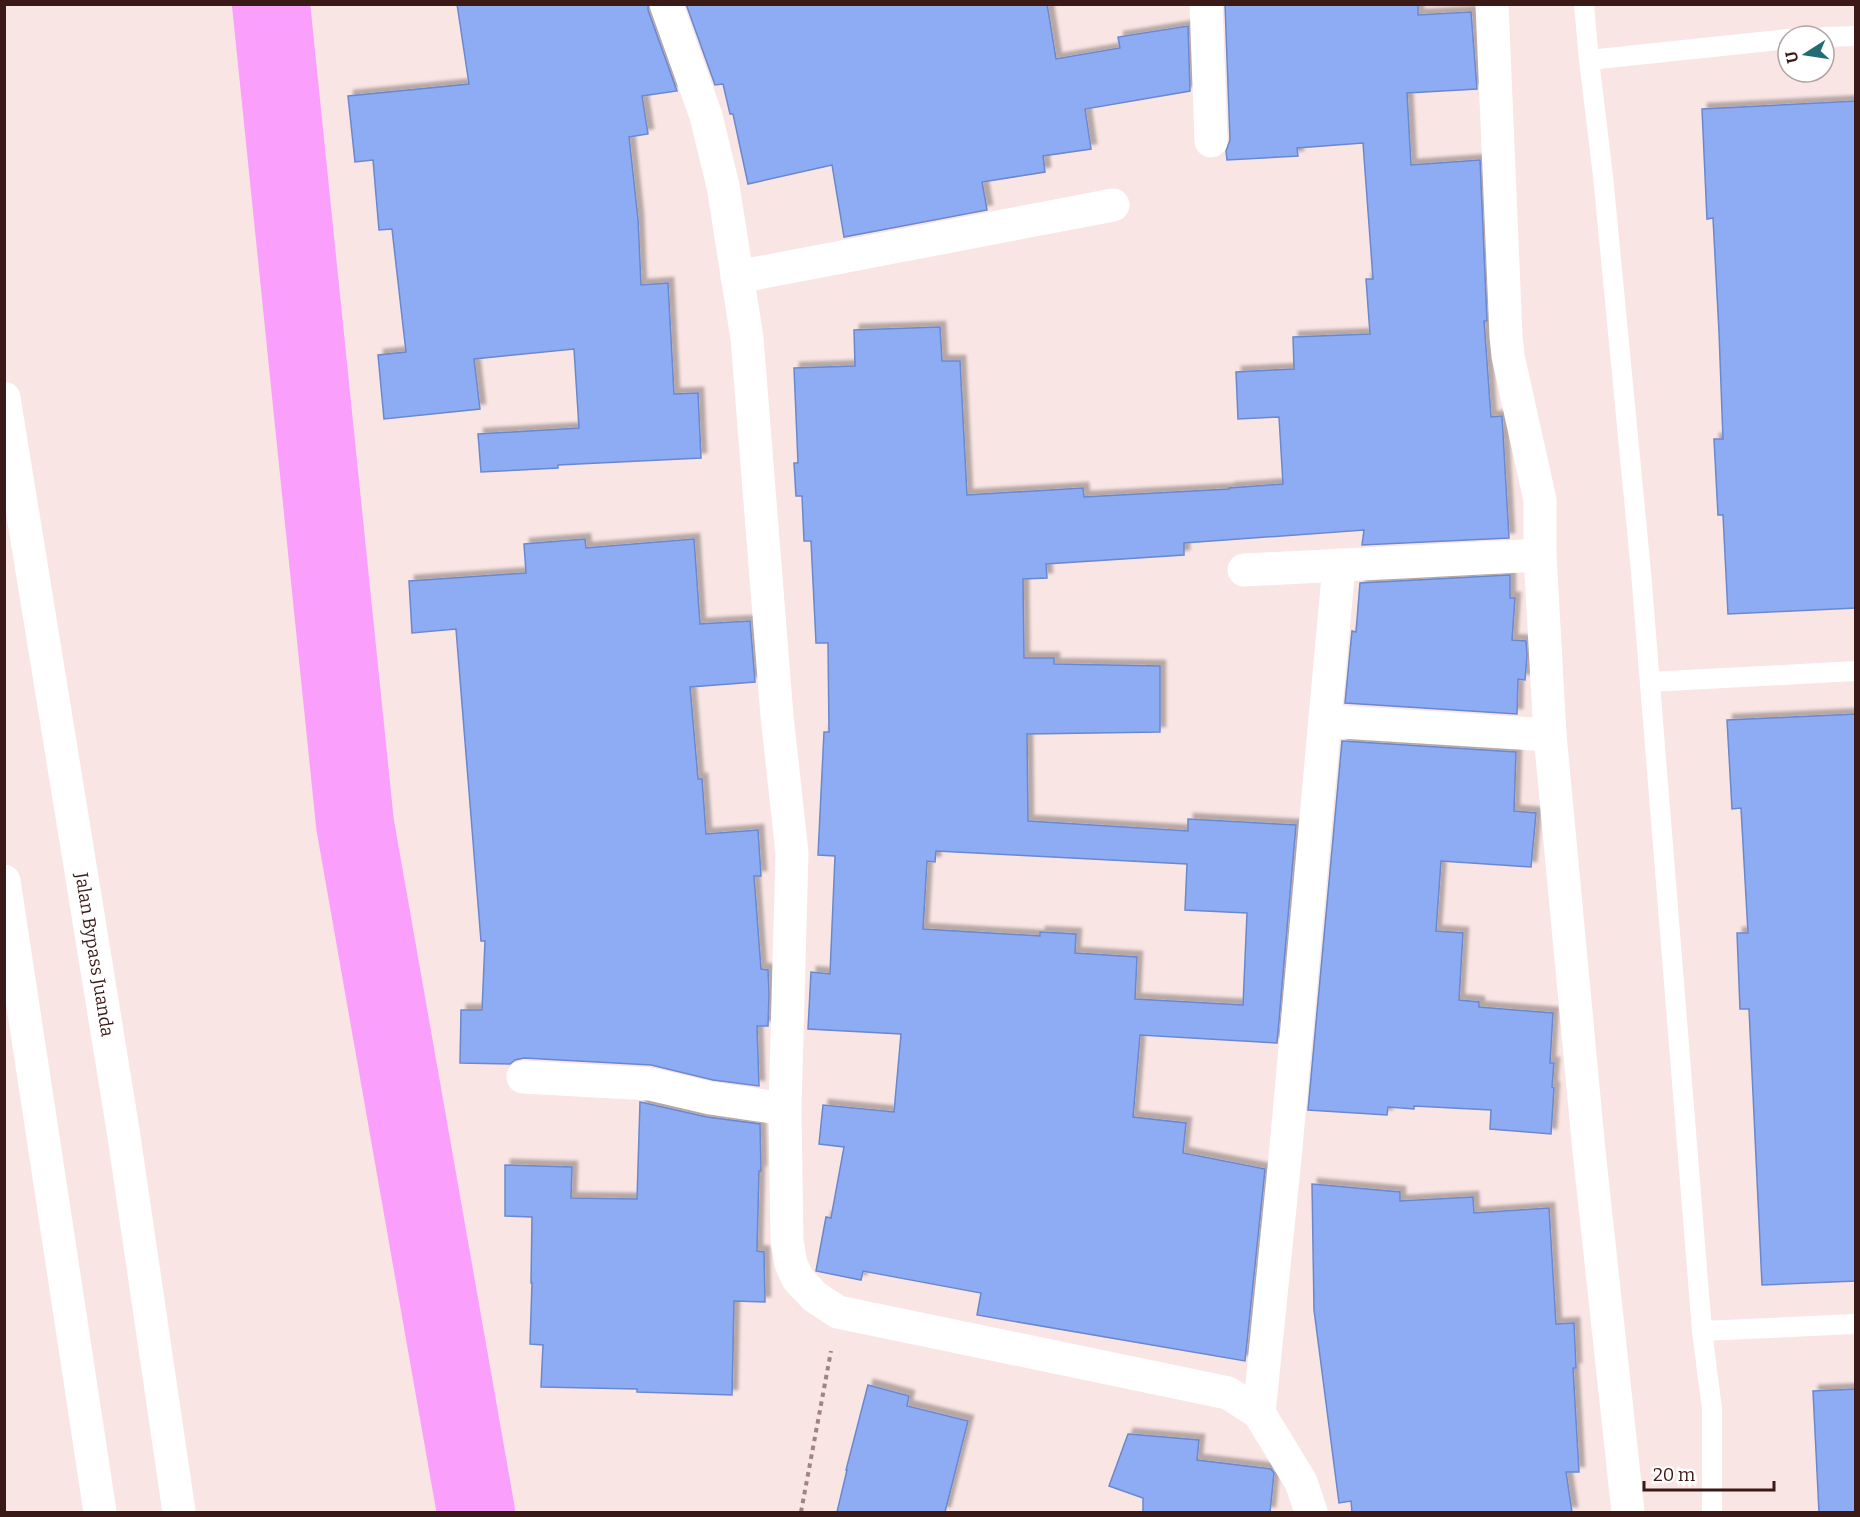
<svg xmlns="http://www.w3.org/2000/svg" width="1860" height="1517" font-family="Bitter,serif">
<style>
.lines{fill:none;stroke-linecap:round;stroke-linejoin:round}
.river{stroke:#fa9ffb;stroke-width:78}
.building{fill:#8eacf4;stroke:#6b88cd;stroke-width:1.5;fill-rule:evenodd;filter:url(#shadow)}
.path{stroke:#9f8481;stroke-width:4;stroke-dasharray:4.5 4.5;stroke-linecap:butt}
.service{stroke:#fff;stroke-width:20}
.minor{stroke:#fff;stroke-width:33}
.secondary{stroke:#fff;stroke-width:33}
.labels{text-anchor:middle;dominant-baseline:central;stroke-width:5;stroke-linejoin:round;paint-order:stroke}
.street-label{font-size:18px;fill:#3b1916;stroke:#fff}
</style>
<defs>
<filter id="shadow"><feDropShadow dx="5.5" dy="-5.5" stdDeviation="1.5" flood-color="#0004"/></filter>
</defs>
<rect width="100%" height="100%" fill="#f9e5e3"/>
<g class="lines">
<path class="river" d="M271 4 355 824 476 1512"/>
</g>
<g class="building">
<path d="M457 4H648V10L677 91 642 96 648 134 629 137 638 219 641 285 668 283 674 394 698 393 701 458 558 465V468L481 472 478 434 579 428 574 349 474 359 480 409 384 419 378 355 406 352 392 229 379 230 373 160 355 162 348 96 469 84Z"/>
<path d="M686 4H1047L1056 59 1120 48 1118 37 1188 26 1190 91 1085 109 1091 149 1043 156 1045 172 982 182 987 210 844 237 832 165 748 184 733 114H730L723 84 715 85Z"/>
<path d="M1225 4H1418V15L1471 12 1477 89 1407 93 1411 165 1480 160 1487 321H1484L1491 417 1502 416 1509 538 1362 545 1364 530 1184 543V555L1046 564 1047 578 1023 579 1024 658H1054V664L1160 666V732L1027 734 1028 821 1188 831V819L1296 825 1277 1043 1140 1035 1133 1117 1186 1123 1183 1153 1265 1169 1245 1361 977 1315 981 1293 863 1271 861 1280 816 1271 826 1217 831 1218 844 1147 819 1144 823 1105 894 1112 901 1034 808 1029 811 972 830 974 835 856 818 855 824 732H829L828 643H816L811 541H804L802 496H796L794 463H798L794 368 855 366 854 330 940 327 942 361H960L967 495 1083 488 1084 497 1229 489V488L1283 484 1279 417 1238 419 1236 372 1294 369 1293 337 1370 334 1366 279H1373L1363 143 1297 148 1298 156 1227 160 1226 151 1230 140ZM936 851 1187 864 1185 910 1247 913 1243 1005 1135 999 1137 957 1075 953 1076 934 1040 932V936L923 929 927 861 935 862Z"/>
<path d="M1856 101V608L1728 614 1723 515H1718L1714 439H1723L1719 332 1713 218 1707 219 1702 109Z"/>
<path d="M585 539 586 548 694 539 700 624 750 621 755 682 690 687 698 779H702L706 834 758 830 761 876H754L761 969 768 970 769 994 768 1026H757L759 1086 713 1080 651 1065 524 1058 515 1060 510 1064 460 1063 461 1010H482L485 941H481L456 629 412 633 409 581 526 573 524 544Z"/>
<path d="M1510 575V598H1515L1512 640 1526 641 1527 655 1525 680 1518 679 1517 714 1345 703 1352 631 1356 632 1360 583Z"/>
<path d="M1856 714V1281L1762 1285 1749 1009H1740L1737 933H1748L1741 808 1732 809 1727 720Z"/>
<path d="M1342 741 1516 752 1514 811 1536 813 1531 867 1441 861 1436 931 1463 933 1459 1000 1479 1002V1007L1553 1013 1550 1063H1554L1552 1087 1554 1088 1551 1134 1490 1129 1491 1110 1414 1106V1109L1388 1107 1387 1115 1308 1110Z"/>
<path d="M640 1102 707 1117 760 1124 761 1171H759L757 1251 764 1252 765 1302 734 1301 732 1395 637 1392V1389L541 1387 543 1345 530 1344 532 1283H531L532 1217 505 1216V1165L572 1167 571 1198 637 1199Z"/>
<path d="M1312 1184 1400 1192V1201L1473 1197 1474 1213 1549 1208 1556 1324 1574 1323 1576 1368H1573L1579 1472H1566L1572 1512H1352L1351 1501 1339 1503 1314 1310Z"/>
<path d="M868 1385 909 1396 907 1406 968 1421 945 1512H837L847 1470H846Z"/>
<path d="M1856 1389V1512H1819L1813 1391Z"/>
<path d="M1128 1434 1199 1440 1197 1460 1271 1469 1274 1473 1270 1512H1143V1498L1109 1486Z"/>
</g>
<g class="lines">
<path class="path" d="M801 1512 831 1351"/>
<g class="service">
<path d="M1584 4 1589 60 1603 176 1641 572 1702 1331 1712 1409V1512"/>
<path d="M1824 37 1856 36"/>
<path d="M1589 60 1788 39"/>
<path d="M1650 682 1856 671"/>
<path d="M1702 1331 1856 1324"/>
</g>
<g class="minor">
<path d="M666 4 706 116 723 186 747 338 777 716 792 853 785 1109 787 1241 791 1264 798 1279 815 1297 838 1312 1228 1393 1259 1413 1301 1482 1311 1512"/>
<path d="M1206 4 1211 141"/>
<path d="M1492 4 1506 336 1508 356 1540 500V555L1550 735 1589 1151 1628 1512"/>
<path d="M737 277 1113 205"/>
<path d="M1244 570 1540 555"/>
<path d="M1325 721 1550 735"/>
<path d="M523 1077 650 1084 710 1098 785 1109"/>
<path d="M1259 1413 1285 1158 1339 565"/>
</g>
<g class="secondary">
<path id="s1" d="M4 398 123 1130 179 1512"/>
<path d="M4 881 100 1512"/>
</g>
</g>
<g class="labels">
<g class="street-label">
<text stroke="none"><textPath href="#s1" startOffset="564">Jalan Bypass Juanda</textPath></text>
</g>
</g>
<rect width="1860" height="1517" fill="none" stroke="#3b1916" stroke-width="12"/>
<g transform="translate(1806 54) rotate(258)"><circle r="28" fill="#ffffff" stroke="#b1a3a2" stroke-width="1.5"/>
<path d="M0-4.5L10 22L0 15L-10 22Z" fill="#216b74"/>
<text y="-9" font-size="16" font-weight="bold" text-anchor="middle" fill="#3b1916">U</text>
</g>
<path d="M1644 1481v9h130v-9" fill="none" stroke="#3b1916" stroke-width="3"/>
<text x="1653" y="1481" font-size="18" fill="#3b1916" stroke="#ffffff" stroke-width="4.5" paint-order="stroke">20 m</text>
</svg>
